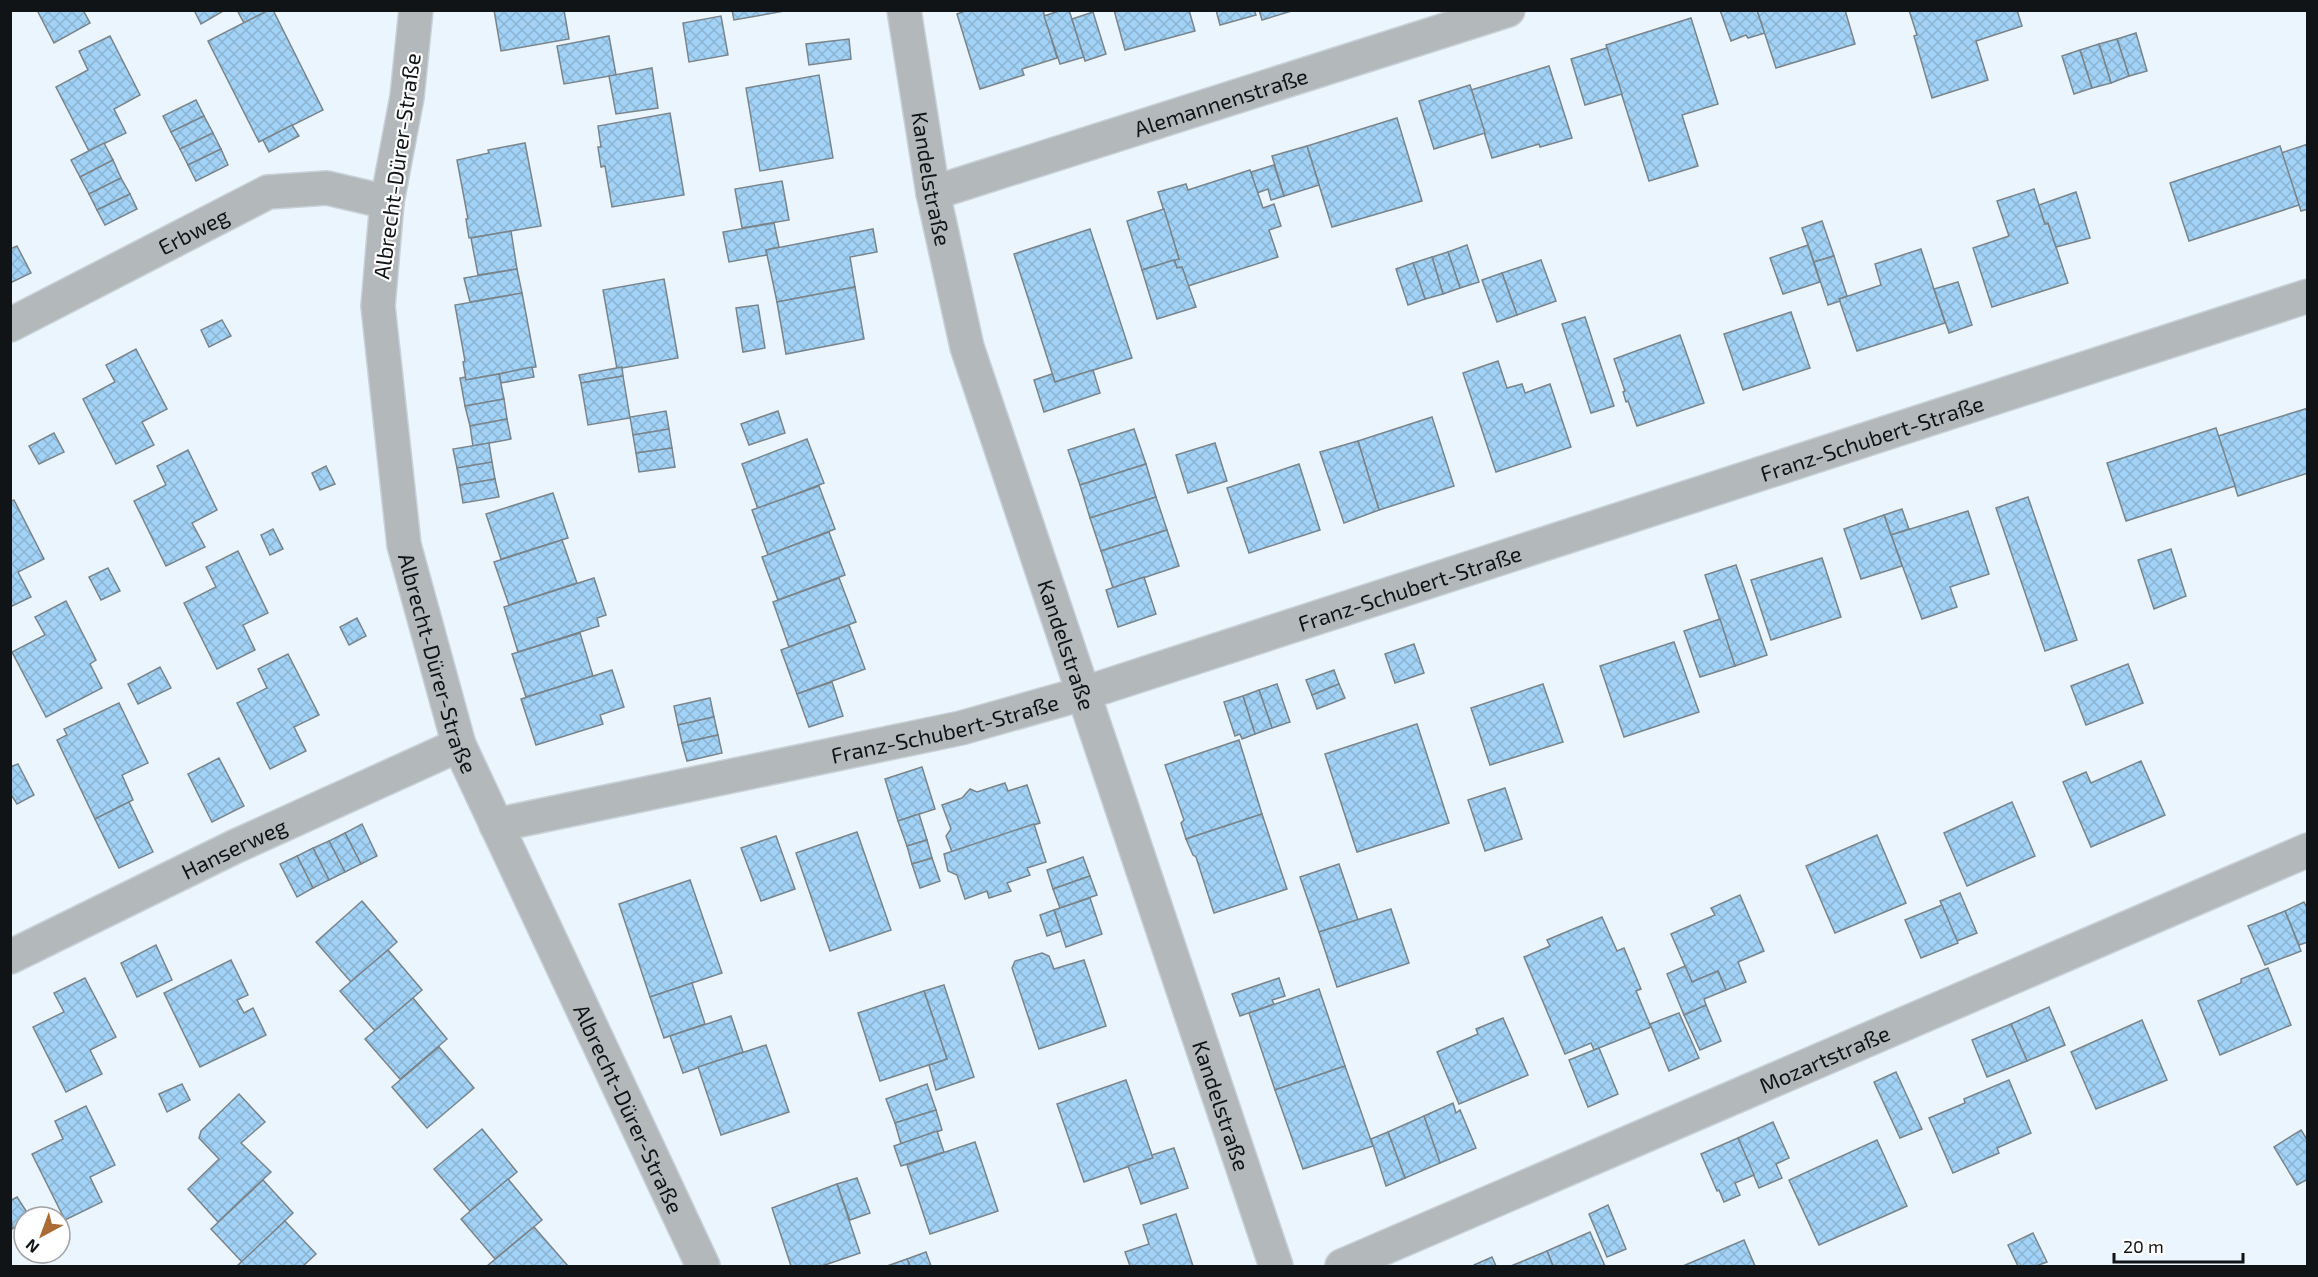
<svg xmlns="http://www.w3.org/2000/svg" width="2318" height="1277" font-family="'Exo 2',sans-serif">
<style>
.building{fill:url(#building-cross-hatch);stroke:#7a848b;stroke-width:1.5}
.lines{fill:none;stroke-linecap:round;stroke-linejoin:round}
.minor-casing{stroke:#c8d1d8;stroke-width:36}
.minor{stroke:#b3b8bb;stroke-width:33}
.labels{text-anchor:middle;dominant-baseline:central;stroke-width:4.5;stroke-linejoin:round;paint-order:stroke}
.street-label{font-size:22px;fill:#101416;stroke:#fff}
</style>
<defs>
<pattern id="building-cross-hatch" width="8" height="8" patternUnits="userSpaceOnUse" patternTransform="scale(1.5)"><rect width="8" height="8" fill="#a2d3f6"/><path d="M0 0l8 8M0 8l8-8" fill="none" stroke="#8ab4d2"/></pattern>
</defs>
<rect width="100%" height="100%" fill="#ebf5fd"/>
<g class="building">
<path d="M37 10H83L90 23 54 43Z"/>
<path d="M194 10H225L201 24Z"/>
<path d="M237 10H269L244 23Z"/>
<path d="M269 10H273L323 110 259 142 208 41Z"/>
<path d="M494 10H564L569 39 501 51Z"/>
<path d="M732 10H790L734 20Z"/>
<path d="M968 10H1043L1057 58 1022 69 1024 75 980 89 957 14Z"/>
<path d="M1062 10H1069L1084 57 1060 64 1044 16Z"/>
<path d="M1114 10H1189L1195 31 1125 50Z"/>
<path d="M1216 10H1254L1256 15 1220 25Z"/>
<path d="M1259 10H1295L1262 20Z"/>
<path d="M1720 10H1757L1765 33 1748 38 1746 35 1731 41Z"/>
<path d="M1757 10H1845L1855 44 1776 68Z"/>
<path d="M1909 10H2017L2022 26 1976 41 1988 80 1932 98 1914 36 1917 35Z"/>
<path d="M1093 12 1106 54 1085 61 1072 19Z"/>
<path d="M721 16 728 55 689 62 683 23Z"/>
<path d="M1691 18 1718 104 1682 115 1698 166 1649 181 1606 45Z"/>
<path d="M2136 33 2147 71 2129 76 2117 39Z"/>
<path d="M110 36 140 95 114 109 126 133 89 151 56 87 88 70 79 51Z"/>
<path d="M609 36 616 75 564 84 557 46Z"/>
<path d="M849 39 851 59 809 65 806 44Z"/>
<path d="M2117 39 2129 76 2111 83 2099 44Z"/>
<path d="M2099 44 2111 83 2092 88 2080 50Z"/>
<path d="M1607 48 1622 94 1585 105 1571 59Z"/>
<path d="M2080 50 2092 88 2074 94 2062 56Z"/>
<path d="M1549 66 1572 138 1540 147 1539 144 1492 158 1471 90Z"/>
<path d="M652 68 658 108 616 114 609 76Z"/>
<path d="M819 75 833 158 760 171 746 88Z"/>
<path d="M1470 85 1485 133 1434 149 1419 101Z"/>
<path d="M196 100 204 116 171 132 163 116Z"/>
<path d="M670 113 684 195 612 207 605 166 601 167 598 147H601L598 126Z"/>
<path d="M204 116 213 133 180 149 171 132Z"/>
<path d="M1397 118 1422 201 1332 227 1307 146Z"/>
<path d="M292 125 299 136 269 152 263 140Z"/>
<path d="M213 133 221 149 188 165 180 149Z"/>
<path d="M104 143 113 160 80 177 71 160Z"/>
<path d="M525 143 541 226 469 238 466 219H468L457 160 489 153 488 150Z"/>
<path d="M2308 144V209L2301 211 2281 153Z"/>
<path d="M1307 146 1319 185 1284 196 1272 156Z"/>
<path d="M2280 146 2299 205 2189 241 2170 183Z"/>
<path d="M221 149 228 165 196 181 188 165Z"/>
<path d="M113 160 121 178 89 194 80 177Z"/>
<path d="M1274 165 1284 196 1271 200 1268 189 1257 193 1251 172Z"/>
<path d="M1250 170 1263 208 1274 204 1281 226 1269 230 1278 257 1188 286 1182 267 1177 268 1174 260 1179 259 1158 192 1186 184 1188 190Z"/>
<path d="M121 178 130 194 97 210 89 194Z"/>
<path d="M782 181 789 220 742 228 735 189Z"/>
<path d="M2034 189 2045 224 2048 223 2068 283 1992 307 1973 248 2009 236 1997 201Z"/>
<path d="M2076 192 2090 238 2056 247 2048 223 2045 224 2039 205Z"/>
<path d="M130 194 137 209 105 225 97 210Z"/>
<path d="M1164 209 1179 259 1142 270 1127 221Z"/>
<path d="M1822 221 1834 256 1814 262 1802 228Z"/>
<path d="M774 223 779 247 766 250 767 255 729 262 723 232Z"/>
<path d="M873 229 877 252 850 257 855 287 777 302 766 250Z"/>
<path d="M1090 229 1132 358 1055 382 1014 254Z"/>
<path d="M511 231 517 269 478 275 471 238Z"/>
<path d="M1467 245 1479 282 1460 288 1448 252Z"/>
<path d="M1808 245 1820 282 1783 294 1770 258Z"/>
<path d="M17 246 31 273 10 283V249Z"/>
<path d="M1921 249 1945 323 1857 351 1839 299 1881 285 1875 264Z"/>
<path d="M1448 252 1460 288 1443 294 1432 257Z"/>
<path d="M1834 256 1847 296 1839 299 1840 301 1828 305 1814 262Z"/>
<path d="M1432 257 1443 294 1425 299 1413 263Z"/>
<path d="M1174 260 1177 268 1182 267 1196 307 1157 319 1142 270Z"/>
<path d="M1541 260 1556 301 1517 315 1502 273Z"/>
<path d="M1413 263 1425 299 1408 305 1396 269Z"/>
<path d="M517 269 522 293 470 302 464 278Z"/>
<path d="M1502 273 1517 315 1497 322 1482 280Z"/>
<path d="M664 279 678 358 617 369 603 290Z"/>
<path d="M1958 282 1972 325 1949 333 1934 289Z"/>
<path d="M855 287 864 339 786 354 777 302Z"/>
<path d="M522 293 536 367 466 380 463 362 465 361 455 305Z"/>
<path d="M758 305 765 348 743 352 736 308Z"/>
<path d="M1791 312 1810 368 1743 390 1724 334Z"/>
<path d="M1585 317 1614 406 1591 413 1562 324Z"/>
<path d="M222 320 231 336 209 347 201 330Z"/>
<path d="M1680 335 1704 403 1637 426 1628 401 1626 402 1623 392 1625 391 1614 359Z"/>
<path d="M136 349 167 409 142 422 154 445 116 464 83 399 115 382 106 365Z"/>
<path d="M1498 361 1507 388 1522 384 1525 393 1550 384 1571 447 1496 472 1463 373Z"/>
<path d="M532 367 534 377 501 383 499 374Z"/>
<path d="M622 367 623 376 581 383 579 375Z"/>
<path d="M1093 370 1100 393 1044 412 1034 380 1052 374 1055 382Z"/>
<path d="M499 374 504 399 465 406 460 378 465 377 466 380Z"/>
<path d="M623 376 630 418 588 425 581 383Z"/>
<path d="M504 399 507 419 470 426 465 406Z"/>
<path d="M2308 408V473L2238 496 2218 436Z"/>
<path d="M666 411 669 429 633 435 630 417Z"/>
<path d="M778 411 785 433 749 445 741 424Z"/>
<path d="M1432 417 1454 486 1379 510 1358 441Z"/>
<path d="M507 419 511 439 473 446 470 426Z"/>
<path d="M2216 428 2235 486 2126 521 2107 463Z"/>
<path d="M669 429 672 448 636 453 633 435Z"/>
<path d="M1134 429 1146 464 1080 485 1068 450Z"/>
<path d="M54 433 64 452 39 464 29 446Z"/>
<path d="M807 439 824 483 758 509 742 464Z"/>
<path d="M1358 441 1379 510 1344 523 1320 452Z"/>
<path d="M489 443 492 462 457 468 453 449Z"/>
<path d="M1215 443 1227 481 1188 493 1176 455Z"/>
<path d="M672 448 675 467 639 472 636 453Z"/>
<path d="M188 450 217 510 192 523 205 547 166 566 134 501 166 485 157 466Z"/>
<path d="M492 462 495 479 460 485 457 468Z"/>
<path d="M1146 464 1156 497 1090 518 1080 485Z"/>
<path d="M1299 464 1320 530 1249 553 1227 488Z"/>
<path d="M326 466 335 484 320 490 312 473Z"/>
<path d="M495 479 499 497 463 503 460 485Z"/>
<path d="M819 486 835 529 768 555 752 510Z"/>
<path d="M553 493 568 538 501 559 486 514Z"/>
<path d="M1156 497 1167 530 1101 551 1090 518Z"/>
<path d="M2028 497 2077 640 2045 651 1996 508Z"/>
<path d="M14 500 44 559 18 572 31 597 10 607V501Z"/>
<path d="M1902 509 1909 529 1891 535 1884 515Z"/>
<path d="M1968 511 1989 574 1950 587 1957 607 1922 619 1891 535Z"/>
<path d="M1884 515 1902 566 1861 579 1844 529Z"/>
<path d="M273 529 283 549 270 555 261 535Z"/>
<path d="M1167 530 1179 566 1113 588 1101 551Z"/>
<path d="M829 532 845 575 778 600 762 557Z"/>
<path d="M562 540 577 583 509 605 494 562Z"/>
<path d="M2171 549 2186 596 2154 609 2138 560Z"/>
<path d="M238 551 268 613 243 625 255 650 217 669 184 603 216 587 206 567Z"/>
<path d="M1822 558 1841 617 1771 640 1751 580Z"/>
<path d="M1736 565 1767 655 1735 666 1705 575Z"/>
<path d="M108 568 120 591 101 600 89 577Z"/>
<path d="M1144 577 1156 614 1118 627 1106 590Z"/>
<path d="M594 578 606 615 597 618 599 626 518 652 504 607Z"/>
<path d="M839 578 856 622 789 647 773 602Z"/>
<path d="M66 601 96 660 90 664 102 688 46 717 12 652 45 635 35 617Z"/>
<path d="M357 618 366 636 349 645 340 627Z"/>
<path d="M1720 619 1735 666 1700 677 1684 631Z"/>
<path d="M849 625 865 669 797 694 781 650Z"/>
<path d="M580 633 593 676 526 697 512 654Z"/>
<path d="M1674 642 1699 712 1624 737 1600 666Z"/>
<path d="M1414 644 1424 673 1395 683 1385 654Z"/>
<path d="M288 654 319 715 294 727 306 751 270 769 237 703 267 688 258 669Z"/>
<path d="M2128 664 2143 703 2086 725 2071 686Z"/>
<path d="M160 667 171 688 138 704 128 684Z"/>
<path d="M612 670 624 707 600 715 603 724 536 745 521 699Z"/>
<path d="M1334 670 1339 684 1312 695 1306 680Z"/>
<path d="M832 682 843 716 809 727 797 694Z"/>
<path d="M1277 684 1290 722 1272 728 1259 690Z"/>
<path d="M1339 684 1345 698 1317 709 1312 695Z"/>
<path d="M1543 684 1563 742 1490 765 1471 708Z"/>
<path d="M1259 690 1272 728 1255 734 1243 696Z"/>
<path d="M1243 696 1255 734 1242 739 1240 734 1235 736 1224 702Z"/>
<path d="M710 698 714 717 678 725 674 706Z"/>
<path d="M119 703 148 763 122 775 133 800 95 819 57 740 67 735 64 729Z"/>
<path d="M714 717 718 735 682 743 678 725Z"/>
<path d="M1417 724 1449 823 1357 852 1325 754Z"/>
<path d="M718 735 722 753 687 761 682 743Z"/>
<path d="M1239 740 1262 814 1186 839 1181 823 1184 820 1165 765Z"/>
<path d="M219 758 244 806 212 822 188 774Z"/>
<path d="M2141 761 2165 815 2091 847 2063 782 2086 772 2091 783Z"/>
<path d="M18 764 34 795 17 804 10 793V767Z"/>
<path d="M922 767 935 809 898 821 885 779Z"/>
<path d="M1005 783 1008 791 1027 785 1040 823 952 852 946 836 951 829 942 805 962 798 970 789 977 792Z"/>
<path d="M1505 788 1522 839 1485 851 1468 800Z"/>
<path d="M129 802 153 852 119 868 95 819Z"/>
<path d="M2012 802 2035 856 1967 886 1944 833Z"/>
<path d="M919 814 927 840 907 846 898 821Z"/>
<path d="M1262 814 1287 889 1214 913 1196 857 1193 855 1186 839Z"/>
<path d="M362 824 377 856 361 864 345 833Z"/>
<path d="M1034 824 1046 862 1027 868 1030 875 1007 883 1011 891 989 898 987 891 965 899 957 875 948 871 944 854Z"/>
<path d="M857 832 891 930 830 951 796 853Z"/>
<path d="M345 833 361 864 345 872 329 841Z"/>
<path d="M1877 835 1906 903 1835 933 1806 866Z"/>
<path d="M776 836 795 889 761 901 741 848Z"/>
<path d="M927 840 932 858 912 864 907 846Z"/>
<path d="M329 841 345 872 329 880 313 848Z"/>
<path d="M313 848 329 880 313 888 297 856Z"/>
<path d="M297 856 313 888 297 897 280 864Z"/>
<path d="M1083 857 1090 876 1053 889 1047 870Z"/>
<path d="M932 858 940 881 920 888 912 864Z"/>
<path d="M1339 864 1358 920 1319 932 1300 877Z"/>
<path d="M1090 876 1097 895 1060 908 1053 889Z"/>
<path d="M690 880 722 973 650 997 619 904Z"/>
<path d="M1960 893 1977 933 1957 941 1940 901Z"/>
<path d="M1740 895 1764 951 1738 962 1746 982 1726 990 1718 971 1692 982 1671 934 1715 915 1711 908Z"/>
<path d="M1090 898 1102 934 1066 947 1054 910Z"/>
<path d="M362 901 397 942 351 982 316 942Z"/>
<path d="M2304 902 2308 910V942L2299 945 2285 911Z"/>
<path d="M1942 905 1958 943 1921 958 1905 920Z"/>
<path d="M1391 909 1409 963 1337 987 1319 932Z"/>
<path d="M1054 910 1061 931 1047 936 1040 915Z"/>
<path d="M2285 911 2301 951 2265 965 2248 926Z"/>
<path d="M1602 917 1617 951 1624 948 1641 989 1636 991 1651 1027 1594 1050 1591 1043 1565 1054 1524 957 1550 946 1547 940Z"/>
<path d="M156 945 172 980 137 997 121 963Z"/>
<path d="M388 950 422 990 375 1031 340 991Z"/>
<path d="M1042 953 1049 956 1054 969 1084 960 1106 1026 1039 1049 1012 968 1015 961Z"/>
<path d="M231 960 248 995 237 1000 244 1013 253 1008 266 1035 200 1067 164 993Z"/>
<path d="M1685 966 1692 982 1718 971 1726 990 1704 999 1706 1005 1684 1015 1667 974Z"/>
<path d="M2268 968 2291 1025 2220 1055 2198 1001 2241 983V979Z"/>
<path d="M85 978 116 1037 90 1050 102 1074 66 1092 33 1027 64 1012 54 993Z"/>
<path d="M1279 978 1285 996 1272 1000 1274 1004 1240 1016 1232 994Z"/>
<path d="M692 983 705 1024 664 1038 650 997Z"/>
<path d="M944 985 974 1077 936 1090 929 1065 947 1059 924 991Z"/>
<path d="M1319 989 1345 1066 1275 1090 1249 1013Z"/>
<path d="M924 991 947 1059 880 1081 858 1013Z"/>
<path d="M413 998 447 1039 400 1079 365 1039Z"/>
<path d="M1706 1005 1721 1041 1700 1050 1684 1015Z"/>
<path d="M2049 1007 2065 1045 2027 1061 2011 1024Z"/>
<path d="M1679 1013 1699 1058 1669 1071 1650 1024Z"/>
<path d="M731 1016 743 1052 683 1073 670 1036Z"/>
<path d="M1503 1018 1528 1075 1459 1104 1437 1052 1478 1034 1476 1029Z"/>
<path d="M2142 1020 2167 1080 2096 1109 2071 1052Z"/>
<path d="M2011 1024 2027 1061 1987 1077 1972 1040Z"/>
<path d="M766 1045 789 1112 721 1135 698 1067Z"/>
<path d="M439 1047 474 1088 427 1128 392 1087Z"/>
<path d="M1599 1048 1618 1094 1588 1107 1569 1060Z"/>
<path d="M1345 1066 1373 1146 1303 1169 1275 1090Z"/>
<path d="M1896 1072 1922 1129 1900 1138 1874 1082Z"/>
<path d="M1126 1080 1153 1158 1084 1182 1057 1104Z"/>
<path d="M2009 1080 2031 1133 1997 1148 1999 1153 1953 1173 1929 1118 1965 1103 1964 1099Z"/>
<path d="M182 1084 190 1100 167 1112 159 1094Z"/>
<path d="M927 1084 936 1110 895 1123 886 1099Z"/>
<path d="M239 1094 265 1122 241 1143 271 1172 218 1222 188 1189 219 1159 199 1138 201 1131Z"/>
<path d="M1453 1103 1456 1113 1460 1110 1476 1148 1440 1163 1424 1116Z"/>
<path d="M86 1106 115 1165 90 1177 102 1202 65 1220 32 1154 63 1139 55 1121Z"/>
<path d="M936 1110 942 1130 901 1144 895 1123Z"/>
<path d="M1424 1116 1440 1163 1405 1178 1388 1132Z"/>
<path d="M1773 1122 1789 1158 1776 1164 1782 1178 1759 1188 1738 1138Z"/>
<path d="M482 1129 517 1172 470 1211 434 1169Z"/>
<path d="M2301 1130 2308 1141V1179L2297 1185 2274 1147Z"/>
<path d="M937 1131 944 1152 901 1166 894 1146Z"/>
<path d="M1388 1132 1405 1178 1386 1186 1371 1139Z"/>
<path d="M1738 1138 1754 1175 1735 1183 1740 1195 1724 1202 1719 1190 1717 1191 1701 1154Z"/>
<path d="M1877 1140 1907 1206 1819 1245 1789 1180Z"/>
<path d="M975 1142 998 1211 930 1234 907 1165Z"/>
<path d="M1174 1148 1188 1188 1141 1204 1128 1166 1153 1158 1152 1155Z"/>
<path d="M857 1178 870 1213 850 1220 837 1184Z"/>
<path d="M508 1179 542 1220 495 1259 461 1219Z"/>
<path d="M263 1180 293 1213 242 1262 211 1229Z"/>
<path d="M837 1184 860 1253 822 1266H791L772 1208Z"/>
<path d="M17 1197 30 1217H24V1222L12 1229 10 1201Z"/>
<path d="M1608 1205 1626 1249 1607 1257 1589 1214Z"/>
<path d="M1176 1214 1193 1266H1130L1125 1252 1149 1244 1143 1225Z"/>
<path d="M285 1221 316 1254 303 1266H237Z"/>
<path d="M534 1227 568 1266H487Z"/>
<path d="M1590 1232 1605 1266H1553L1547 1251Z"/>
<path d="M2033 1233 2047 1262 2036 1266H2018L2008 1245Z"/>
<path d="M1744 1240 1755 1266H1683Z"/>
<path d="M1547 1251 1553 1266H1511Z"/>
<path d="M926 1252 931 1266H910L907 1259Z"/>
<path d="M1492 1257 1496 1266H1474V1265Z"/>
<path d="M907 1259 910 1266H887Z"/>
</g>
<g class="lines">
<g class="minor-casing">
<g id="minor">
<path id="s1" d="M416 10 407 97 387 202 378 306 404 545 459 745 703 1266"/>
<path id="s2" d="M904 10 933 193 967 347 1276 1266"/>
<path id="s3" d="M933 193 1508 10"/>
<path id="s4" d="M10 325 268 192 327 188 387 202"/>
<path id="s5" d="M496 825 961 728 1085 693 2308 296"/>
<path id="s6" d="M10 957 234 847 459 745"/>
<path id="s7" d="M1342 1266 2308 850"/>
</g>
</g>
<use href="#minor" class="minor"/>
</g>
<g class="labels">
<g class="street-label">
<text stroke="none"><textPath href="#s3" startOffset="302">Alemannenstraße</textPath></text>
<text transform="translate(396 166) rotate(-82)">Albrecht-Dürer-Straße</text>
<text stroke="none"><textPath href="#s2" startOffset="171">Kandelstraße</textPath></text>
<text stroke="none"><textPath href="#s4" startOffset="206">Erbweg</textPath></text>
<text stroke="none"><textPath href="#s5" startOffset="1431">Franz-Schubert-Straße</textPath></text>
<text stroke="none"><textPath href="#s5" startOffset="945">Franz-Schubert-Straße</textPath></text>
<text stroke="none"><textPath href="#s2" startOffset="657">Kandelstraße</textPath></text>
<text stroke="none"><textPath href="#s1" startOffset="662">Albrecht-Dürer-Straße</textPath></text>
<text stroke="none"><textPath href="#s5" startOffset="459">Franz-Schubert-Straße</textPath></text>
<text stroke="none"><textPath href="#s6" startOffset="249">Hanserweg</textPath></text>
<text stroke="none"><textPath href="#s7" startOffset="525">Mozartstraße</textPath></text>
<text stroke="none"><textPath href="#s2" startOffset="1143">Kandelstraße</textPath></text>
<text stroke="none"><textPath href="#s1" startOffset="1148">Albrecht-Dürer-Straße</textPath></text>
</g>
</g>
<rect width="2318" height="1277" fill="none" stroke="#101416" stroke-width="24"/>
<g transform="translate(42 1235) rotate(221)"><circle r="28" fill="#ffffff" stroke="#9fa1a2" stroke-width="1.5"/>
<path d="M0-4.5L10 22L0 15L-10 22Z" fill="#ab6b34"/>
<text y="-9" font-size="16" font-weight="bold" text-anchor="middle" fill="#101416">N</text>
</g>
<path d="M2114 1253v9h129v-9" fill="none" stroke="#101416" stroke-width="3"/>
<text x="2123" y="1253" font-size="18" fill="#101416" stroke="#ffffff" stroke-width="4.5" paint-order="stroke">20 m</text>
</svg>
